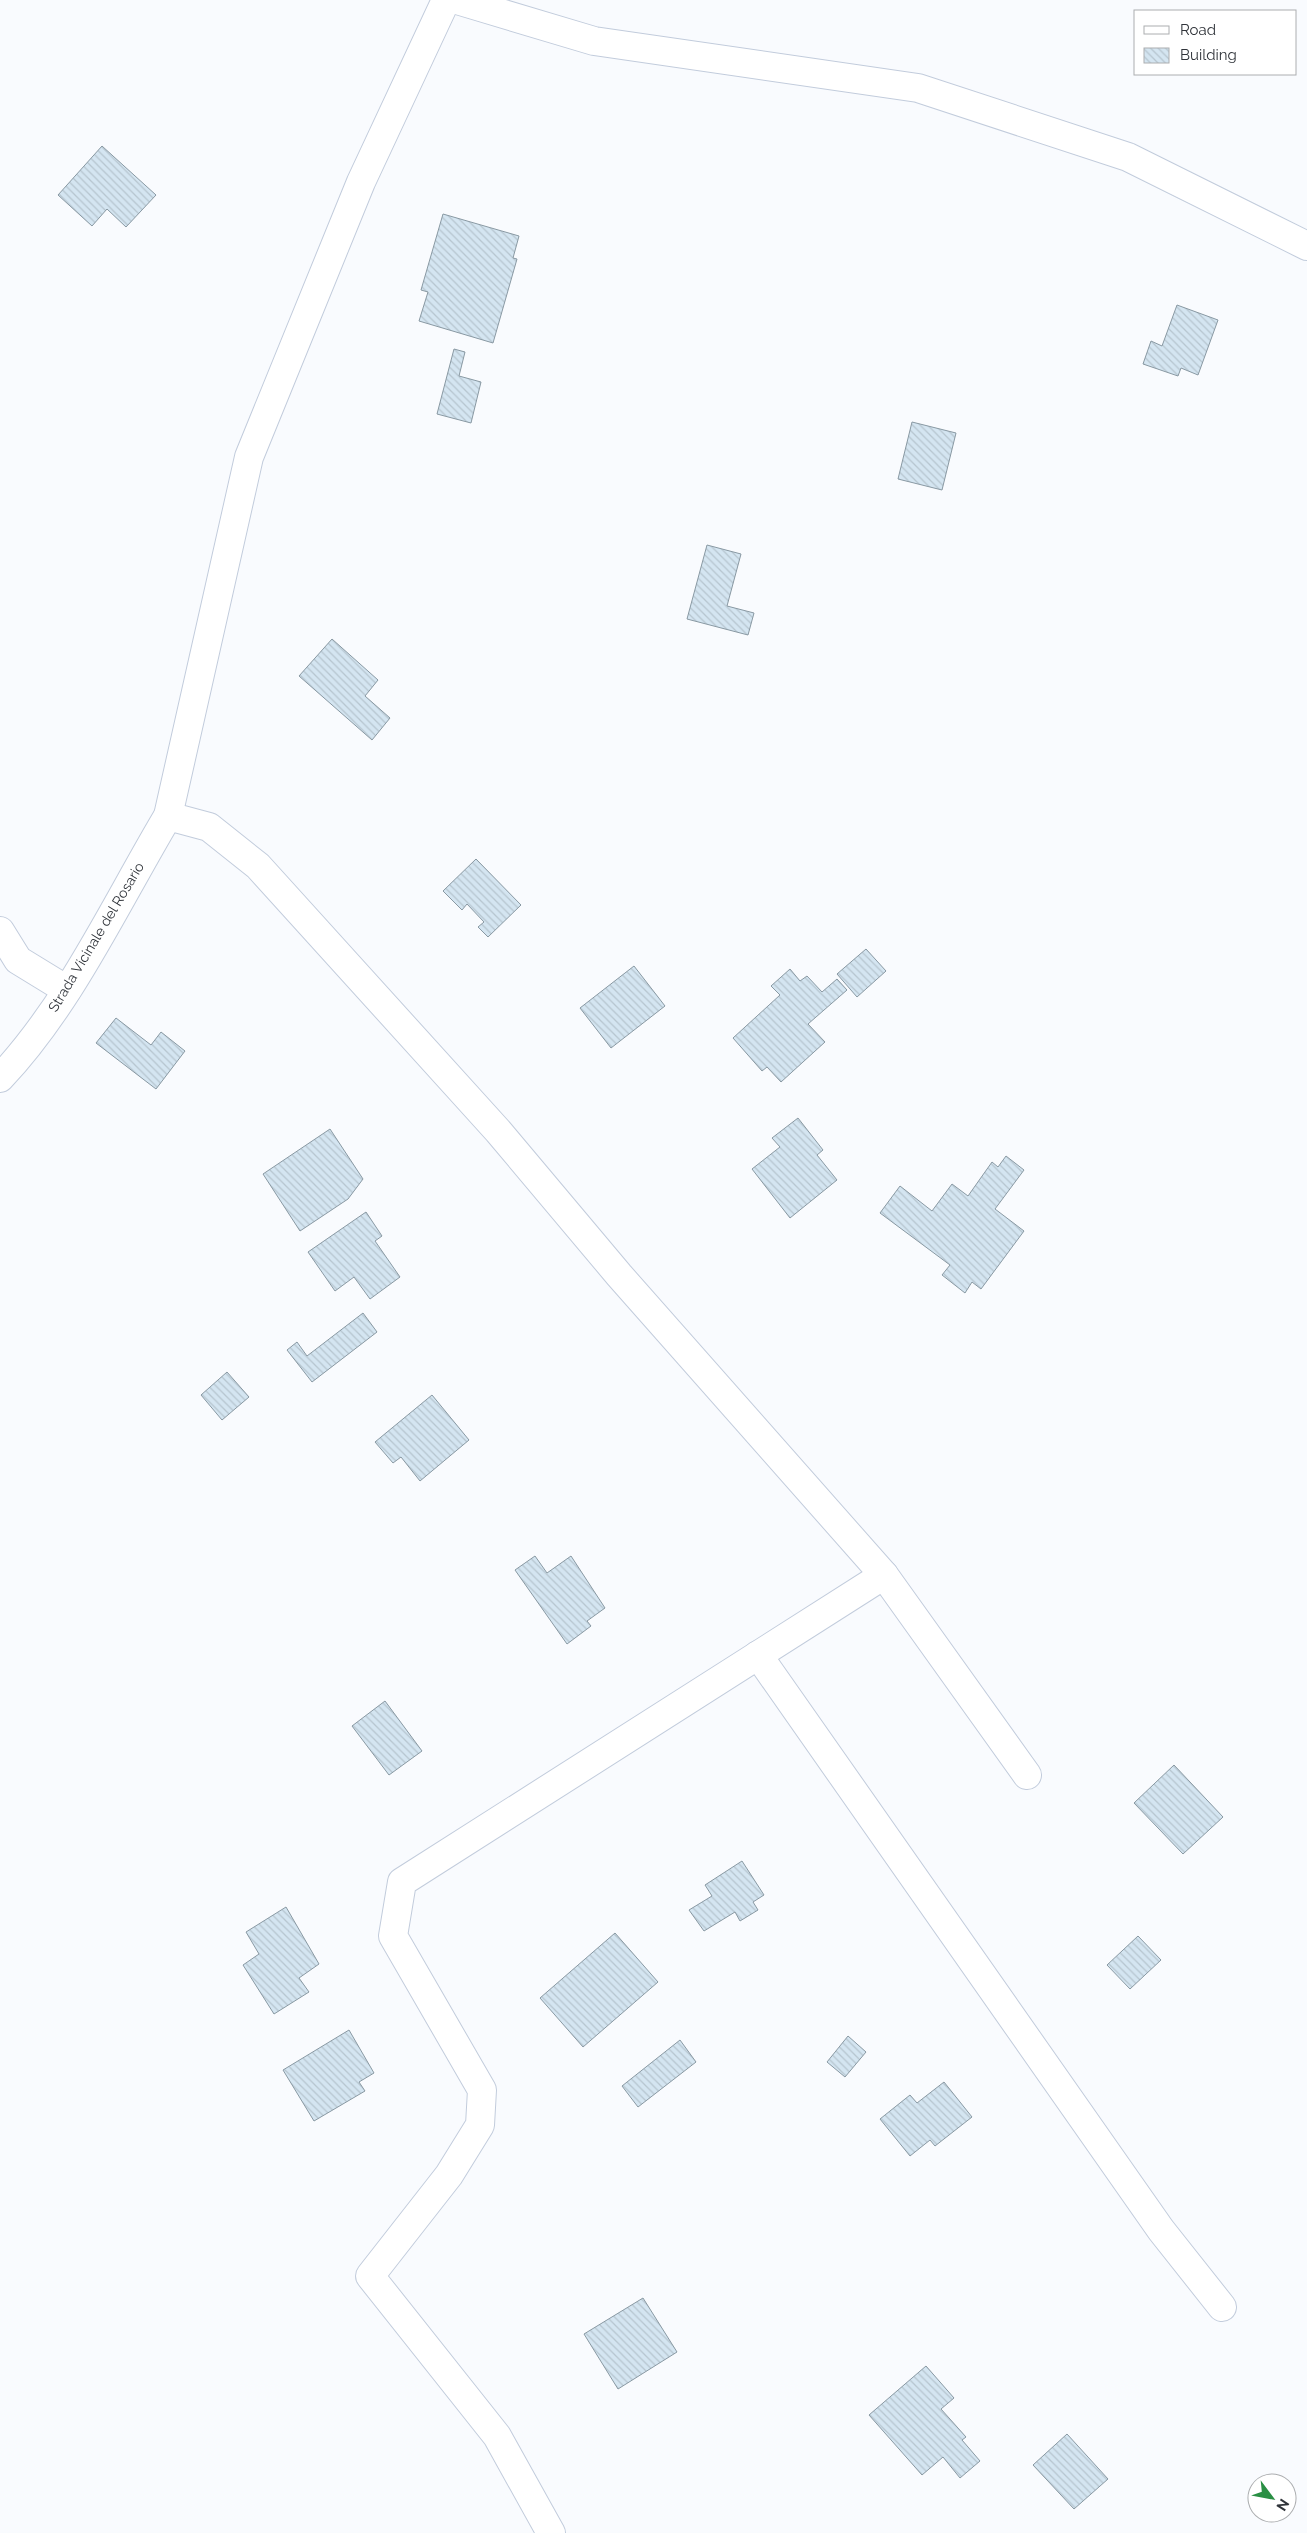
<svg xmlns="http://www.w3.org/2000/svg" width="1307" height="2533" font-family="Raleway,sans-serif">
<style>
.building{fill:url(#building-back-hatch);stroke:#8999a3}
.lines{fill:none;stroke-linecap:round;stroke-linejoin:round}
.minor-casing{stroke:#c2ccdc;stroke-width:30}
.minor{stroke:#fff;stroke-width:28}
.labels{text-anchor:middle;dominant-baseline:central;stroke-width:5;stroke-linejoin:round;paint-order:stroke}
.street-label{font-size:14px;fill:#30343a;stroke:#fff}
</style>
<defs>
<pattern id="building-back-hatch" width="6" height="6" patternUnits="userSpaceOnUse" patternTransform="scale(1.25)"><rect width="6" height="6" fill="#d4e5f1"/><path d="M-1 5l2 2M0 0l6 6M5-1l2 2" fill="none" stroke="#b6c5cf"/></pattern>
</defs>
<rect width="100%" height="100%" fill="#f9fbfe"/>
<g class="building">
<path d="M102 146 156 195 126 227 107 209 92 226 58 195Z"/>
<path d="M443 214 519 236 513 258 517 259 493 343 419 321 428 292 421 290Z"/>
<path d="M1177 305 1218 320 1198 375 1181 368 1178 376 1143 364 1151 341 1162 346Z"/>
<path d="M454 349 465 352 459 376 481 382 471 423 437 414Z"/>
<path d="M912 422 956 433 942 490 898 479Z"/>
<path d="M707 545 741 554 727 606 754 613 748 635 687 619Z"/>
<path d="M332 639 378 680 365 696 390 718 372 740 299 676Z"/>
<path d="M476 859 521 905 488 937 478 927 484 922 467 904 462 910 443 891Z"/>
<path d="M866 949 886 971 857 997 837 974Z"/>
<path d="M634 966 665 1006 611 1048 580 1008Z"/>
<path d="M790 969 800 981 807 976 822 992 837 979 847 990 808 1024 825 1042 781 1082 767 1067 762 1071 733 1038 780 995 771 986Z"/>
<path d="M116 1018 151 1045 161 1032 185 1051 156 1089 96 1043Z"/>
<path d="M798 1118 823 1150 817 1155 837 1180 790 1218 752 1169 780 1147 772 1138Z"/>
<path d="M330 1129 363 1179 348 1199 300 1231 263 1174Z"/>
<path d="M1006 1156 1024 1170 995 1209 1024 1231 981 1289 972 1282 965 1293 942 1275 950 1265 880 1213 900 1186 932 1211 952 1184 968 1196 992 1162 998 1167Z"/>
<path d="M366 1212 382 1236 375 1241 400 1277 370 1299 354 1277 335 1291 308 1252Z"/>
<path d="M363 1313 377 1332 312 1382 287 1350 297 1342 307 1356Z"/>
<path d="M227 1372 249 1397 222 1420 201 1395Z"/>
<path d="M432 1395 469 1440 420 1481 401 1457 393 1463 375 1442Z"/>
<path d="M535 1556 547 1573 571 1556 605 1608 587 1621 591 1626 567 1644 515 1570Z"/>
<path d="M385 1701 422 1751 389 1775 352 1726Z"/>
<path d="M1174 1765 1223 1817 1183 1854 1134 1803Z"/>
<path d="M742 1861 764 1895 753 1902 758 1910 740 1921 735 1912 704 1931 689 1910 712 1896 705 1885Z"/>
<path d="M286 1907 319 1964 299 1978 309 1992 274 2014 243 1965 259 1954 246 1932Z"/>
<path d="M615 1933 658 1982 583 2047 540 1998Z"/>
<path d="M1138 1936 1161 1960 1130 1989 1107 1965Z"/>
<path d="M349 2030 374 2073 359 2082 365 2091 314 2121 283 2070Z"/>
<path d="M848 2036 866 2052 845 2077 827 2062Z"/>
<path d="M680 2040 696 2062 638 2107 622 2086Z"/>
<path d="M944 2082 972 2117 935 2146 930 2140 910 2156 880 2119 910 2095 917 2103Z"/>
<path d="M643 2298 677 2352 618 2389 584 2334Z"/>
<path d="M926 2366 954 2398 941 2409 966 2437 962 2440 980 2461 960 2478 943 2457 922 2475 869 2415Z"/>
<path d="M1067 2434 1108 2479 1074 2509 1033 2465Z"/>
</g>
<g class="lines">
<g class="minor-casing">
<g id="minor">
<path d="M446 0 361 182 249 457 168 816 209 827 258 866 498 1131 619 1275 884 1575 1027 1775"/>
<path d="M457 0 594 41 918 88 1128 157 1307 246"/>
<path d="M0 931 18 960 67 990"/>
<path d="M0 1078C70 1004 116 903 168 816"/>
<path d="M758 1655 1161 2230 1222 2307"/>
<path d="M551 2533 497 2436 370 2276 449 2175 480 2125 482 2090 393 1936 402 1882 884 1575"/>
</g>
</g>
<use href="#minor" class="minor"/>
</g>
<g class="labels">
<g class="street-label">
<text transform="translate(96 937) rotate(-59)">Strada Vicinale del Rosario</text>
</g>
</g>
<rect x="1134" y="10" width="162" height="65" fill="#ffffff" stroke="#acaeb0"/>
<rect x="1144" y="26" width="25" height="8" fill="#ffffff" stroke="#acaeb0"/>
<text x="1180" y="35" font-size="15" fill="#30343a">Road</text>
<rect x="1144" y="48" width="25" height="15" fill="url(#building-back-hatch)" stroke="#acaeb0"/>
<text x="1180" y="60" font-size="15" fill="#30343a">Building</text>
<g transform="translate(1272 2498) rotate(122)"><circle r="24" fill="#ffffff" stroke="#acaeb0"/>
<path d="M0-4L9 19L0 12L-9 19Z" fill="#2a8f44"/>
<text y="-8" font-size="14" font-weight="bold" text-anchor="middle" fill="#30343a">N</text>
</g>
</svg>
